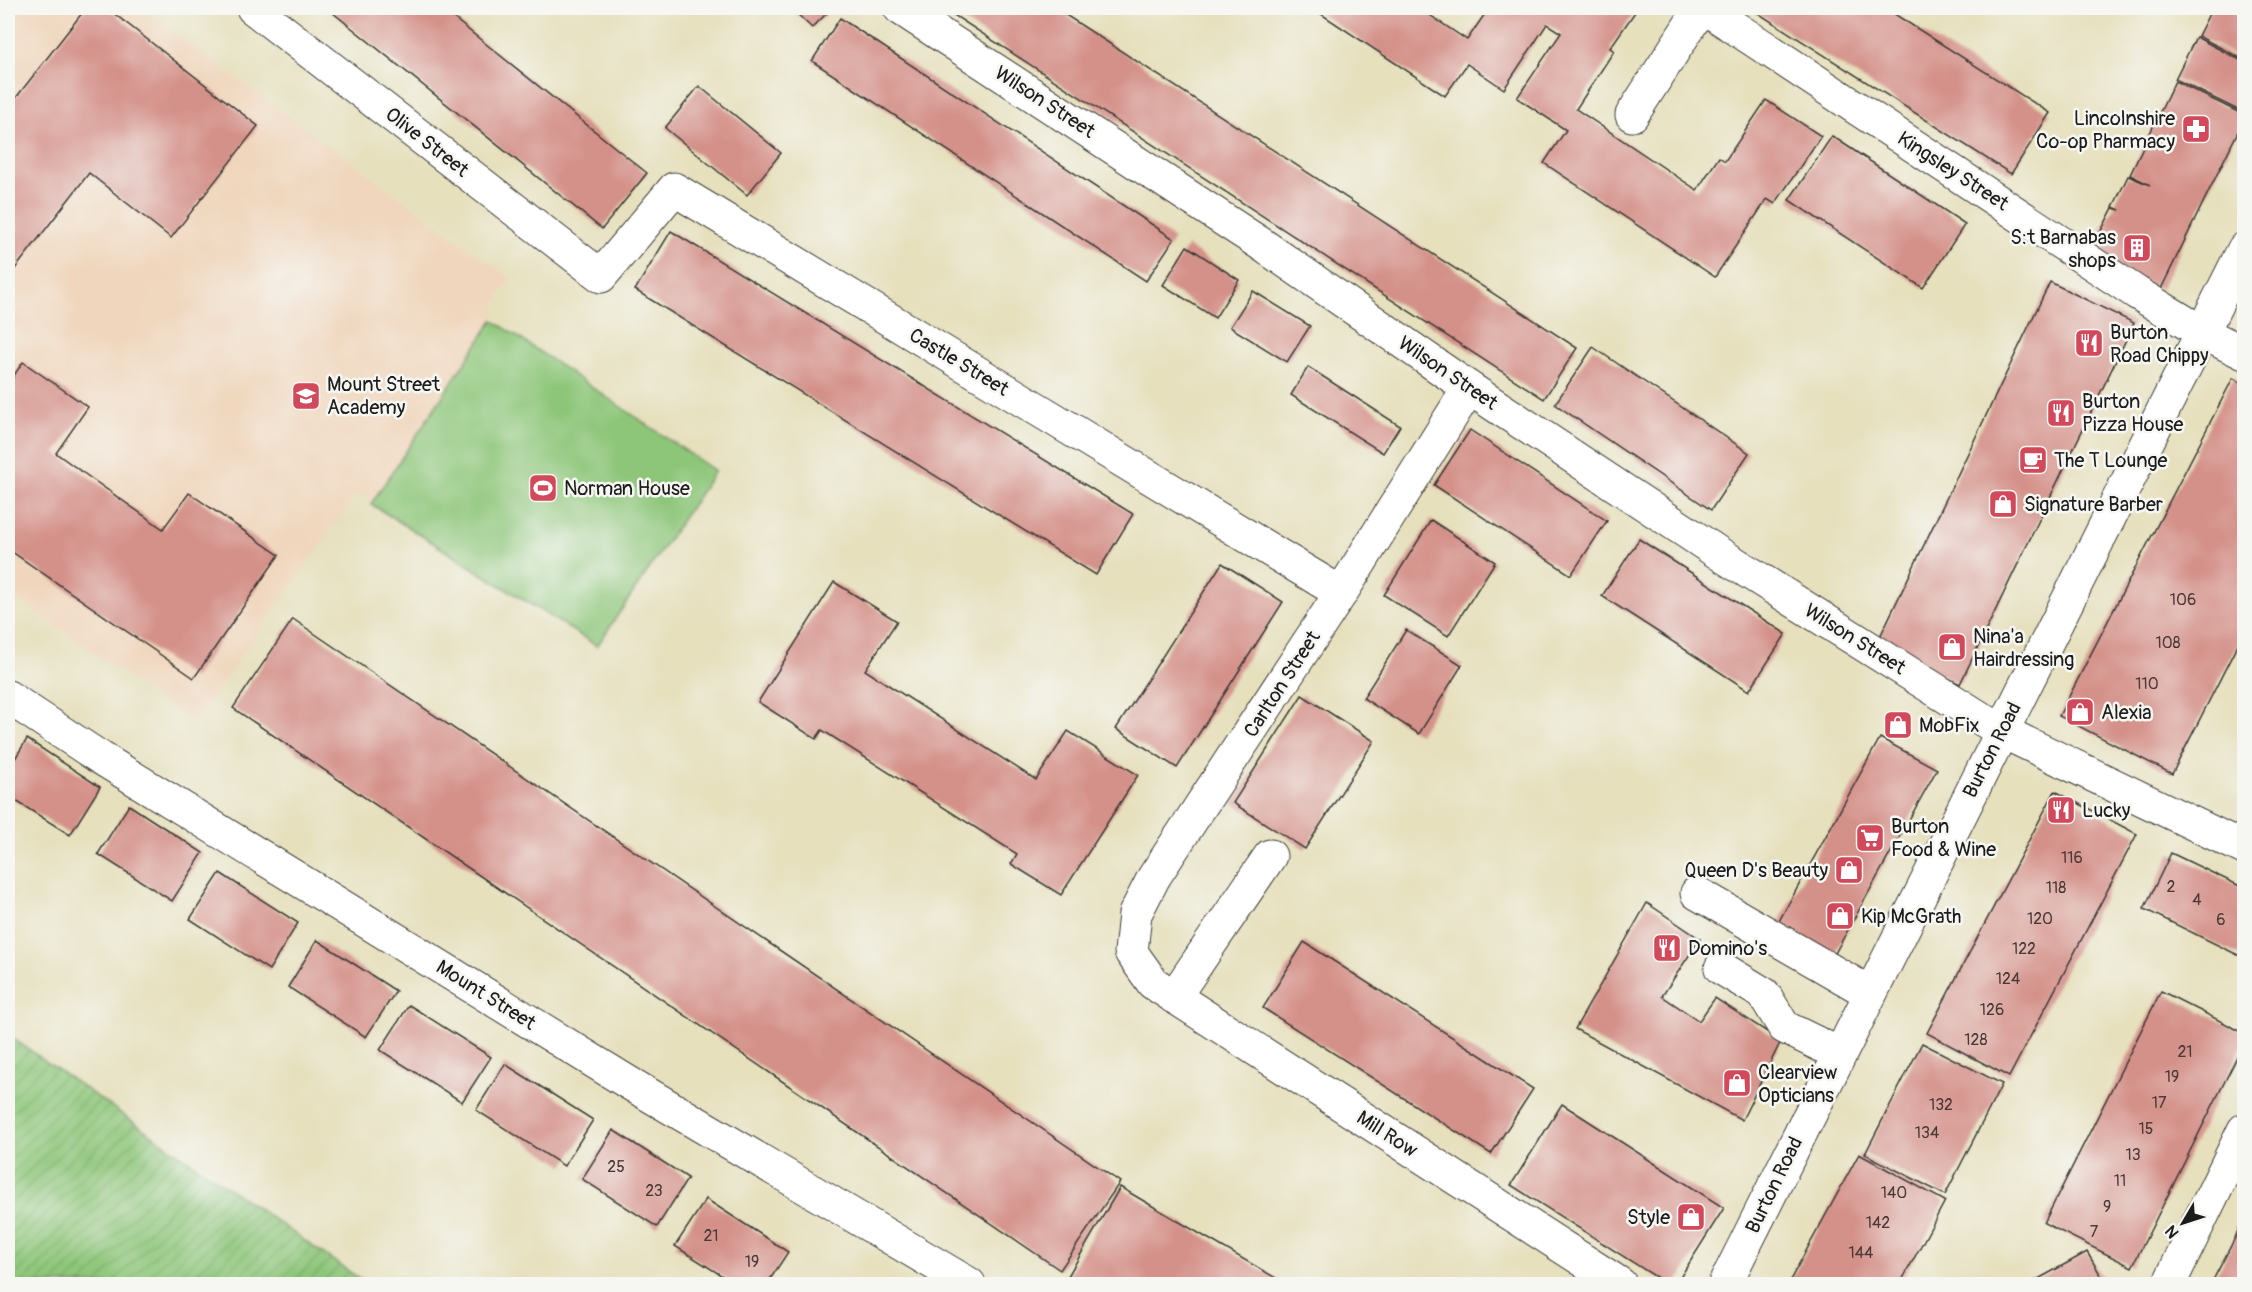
<svg xmlns="http://www.w3.org/2000/svg" width="2252" height="1292" font-family="Pangolin,sans-serif">
<style>
.built{fill:#f0d6bc}
.park{fill:#8dc679;stroke:#54714a;stroke-width:1.5}
.garden{fill:url(#garden-furrows);stroke:#54714a;stroke-width:1.5}
.building{fill:#d49189}
.lines{fill:none;stroke-linecap:round;stroke-linejoin:round}
.minor-casing{stroke:#3a3934;stroke-width:35}
.minor{stroke:#fff;stroke-width:33}
.labels{text-anchor:middle;dominant-baseline:central;stroke-width:5;stroke-linejoin:round;paint-order:stroke}
.number-label{font-size:16px;fill:#4a3937}
.street-label{font-size:20px;fill:#1c1c1c;stroke:#f6f6f2}
.poi-label{font-size:20px;fill:#1c1c1c;stroke:#f6f6f2;text-anchor:start}
</style>
<defs>
<pattern id="garden-furrows" width="10" height="10" patternUnits="userSpaceOnUse" patternTransform="scale(1.5)"><rect width="10" height="10" fill="#8dc679"/><path d="M-1 1l2-2M0 10L10 0M9 11l2-2" fill="none" stroke="#79aa68"/></pattern>
</defs>
<rect width="100%" height="100%" fill="#f6f6f2"/>
<filter id="ink" filterUnits="userSpaceOnUse"><feTurbulence type="fractalNoise" baseFrequency=".0167" numOctaves="2"/><feDisplacementMap in="SourceGraphic" scale="12" xChannelSelector="R" yChannelSelector="G"/><feConvolveMatrix kernelMatrix="1 2 1 2 8 2 1 2 1" color-interpolation-filters="sRGB"/></filter>
<filter id="wash" filterUnits="userSpaceOnUse"><feTurbulence type="fractalNoise" baseFrequency=".008" numOctaves="4" result="noise"/><feDisplacementMap in="SourceGraphic" scale="24" xChannelSelector="R" yChannelSelector="G"/><feGaussianBlur stdDeviation="1.35" result="paint"/><feColorMatrix in="noise" values="0 0 0 0 0 0 0 0 0 0 0 0 0 0 0 0 0 1.4 0 .05"/><feComposite in="paint" operator="in"/></filter>
<g filter="url(#wash)">
<rect width="100%" height="100%" fill="#e6e0bd"/>
<path class="built" d="M8 8H140L510 278 495 303 494 320 715 471 597 646 357 493 194 723 8 592Z"/>
<path class="park" d="M493 320 715 471 597 646 371 504Z"/>
<path class="garden" d="M8 1035 367 1284H8Z"/>
<g id="blocks">
<g class="building">
<path d="M86 8H107L258 126 171 238 89 173 8 278V108Z"/>
<path d="M327 8H441L647 173 602 229Z"/>
<path d="M791 8H832L812 28Z"/>
<path d="M943 8H1055L1577 348 1544 399Z"/>
<path d="M1312 8H1419L1467 40 1489 8H1629L1635 12 1610 48 1614 51 1576 109 1697 190 1719 157 1725 161 1766 100 1821 136 1775 204 1767 199 1715 277 1544 163 1566 130 1517 98 1561 33 1547 24 1504 89 1467 64 1445 96Z"/>
<path d="M1750 8H1885L2050 113 2011 174Z"/>
<path d="M2212 8 2244 10V60L2198 36Z"/>
<path d="M840 18 1174 239 1146 281 812 61Z"/>
<path d="M2196 37 2244 62V113L2175 79Z"/>
<path d="M2175 81 2244 115V119L2161 289 2089 254 2113 208 2120 210 2113 207 2128 176 2150 185 2130 175Z"/>
<path d="M699 86 781 153 747 195 665 128Z"/>
<path d="M1832 136 1965 224 1923 288 1789 200Z"/>
<path d="M671 231 1133 514 1096 575 635 290Z"/>
<path d="M1187 246 1239 280 1215 318 1163 285Z"/>
<path d="M2050 282 2134 323 1960 684 1877 643Z"/>
<path d="M1253 291 1310 326 1287 362 1230 327Z"/>
<path d="M1593 347 1749 453 1711 510 1555 404Z"/>
<path d="M23 362 88 407 56 453 82 472 163 529 189 493 279 555 194 678 8 549V384Z"/>
<path d="M1308 367 1400 426 1383 453 1291 395Z"/>
<path d="M2233 378 2244 384V632L2172 774 2059 716Z"/>
<path d="M1470 430 1607 521 1571 575 1434 485Z"/>
<path d="M1431 520 1495 562 1448 636 1384 595Z"/>
<path d="M1639 539 1786 634 1749 691 1602 596Z"/>
<path d="M1222 563 1283 602 1177 768 1116 729Z"/>
<path d="M834 582 897 621 865 670 1036 780 1068 731 1138 775 1061 895 1011 864 1017 854 822 730 816 739 758 702Z"/>
<path d="M293 619 1120 1182 1060 1270 233 708Z"/>
<path d="M1406 630 1462 665 1419 734 1363 698Z"/>
<path d="M1302 695 1374 741 1305 849 1233 803Z"/>
<path d="M1880 738 1937 769 1834 955 1778 923Z"/>
<path d="M27 739 100 787 70 835 8 796V770Z"/>
<path d="M2055 791 2137 834 2009 1077 1927 1033Z"/>
<path d="M129 805 203 853 172 901 98 854Z"/>
<path d="M2171 853 2244 888V958L2144 909Z"/>
<path d="M220 873 298 923 269 970 190 919Z"/>
<path d="M1647 903 1700 939 1662 996 1699 1021 1715 998 1781 1041 1742 1120 1575 1029Z"/>
<path d="M317 940 396 991 366 1037 288 987Z"/>
<path d="M1304 942 1533 1089 1491 1154 1263 1008Z"/>
<path d="M2161 991 2244 1033V1043L2132 1267 2044 1223Z"/>
<path d="M409 1005 491 1057 462 1102 380 1050Z"/>
<path d="M1922 1043 2002 1084 1945 1195 1865 1154Z"/>
<path d="M505 1064 593 1120 564 1166 476 1110Z"/>
<path d="M1562 1104 1724 1208 1676 1284H1667L1511 1185Z"/>
<path d="M613 1130 688 1178 657 1227 582 1179Z"/>
<path d="M1859 1154 1945 1201 1929 1231 1900 1284H1788Z"/>
<path d="M1120 1187 1154 1207 1286 1284H1082L1068 1276Z"/>
<path d="M706 1199 788 1252 767 1284H735L675 1246Z"/>
<path d="M2244 1215V1284H2211L2235 1238Z"/>
<path d="M2087 1252 2106 1284H2029L2060 1267Z"/>
</g>
</g>
</g>
<g filter="url(#ink)">
<use href="#blocks" fill-opacity="0" stroke="#3a3934" stroke-width="1.5"/>
<g class="lines">
<g class="minor-casing">
<g id="minor">
<path d="M253 8 601 276 674 189 1341 593"/>
<path d="M900 8 1261 244 1469 388 1723 556 2001 731 2244 848"/>
<path d="M1705 8 2137 293 2203 333 2244 353"/>
<path d="M1632 115 1701 8"/>
<path d="M1469 388 1341 593 1154 877 1135 914 1131 952 1153 983 1620 1284"/>
<path d="M8 697 96 755 629 1083 969 1284"/>
<path d="M1697 893 1870 993"/>
<path d="M1721 968 1764 994 1784 1027 1839 1054"/>
<path d="M1174 997 1270 856"/>
<path d="M1725 1284 2244 249"/>
<path d="M2169 1284 2244 1130"/>
</g>
</g>
<use href="#minor" class="minor"/>
</g>
</g>
<defs>
<g id="pharmacy-square" transform="scale(1.5)"><rect x="-9" y="-9" width="18" height="18" rx="4" fill="#d1495b" stroke="#f6f6f2"/><path d="M-2-6h4v4h4v4h-4v4h-4v-4h-4v-4h4Z" fill="#fff"/></g>
<g id="building-square" transform="scale(1.5)"><rect x="-9" y="-9" width="18" height="18" rx="4" fill="#d1495b" stroke="#f6f6f2"/><path d="M-4-6H4V6H1V3H-1V6H-4ZM-2.5-4.3h1.7v1.8h-1.7ZM.8-4.3h1.7v1.8H.8ZM-2.5-1h1.7V.8h-1.7ZM.8-1h1.7V.8H.8Z" fill="#fff"/></g>
<g id="restaurant-square" transform="scale(1.5)"><rect x="-9" y="-9" width="18" height="18" rx="4" fill="#d1495b" stroke="#f6f6f2"/><path d="M-5-6h1v4h1v-4h1v4h1v-4h1v5L-1.5 .5V6h-2V.5L-5-1ZM5-6V6H3V1.5H1.5Q1.5-4 5-6Z" fill="#fff"/></g>
<g id="school-square" transform="scale(1.5)"><rect x="-9" y="-9" width="18" height="18" rx="4" fill="#d1495b" stroke="#f6f6f2"/><path d="M0-5L7-2L0 1L-7-2ZM-4 1L0 2.5L4 1V4Q0 6-4 4Z" fill="#fff"/></g>
<g id="cafe-square" transform="scale(1.5)"><rect x="-9" y="-9" width="18" height="18" rx="4" fill="#d1495b" stroke="#f6f6f2"/><path d="M-5.5-4.5H6V0H3Q3 3.5 0 3.5H-2.5Q-5.5 3.5-5.5 0ZM3-3.2v2h1.7v-2ZM-6 4.5H4V6H-6Z" fill="#fff"/></g>
<g id="stadium-square" transform="scale(1.5)"><rect x="-9" y="-9" width="18" height="18" rx="4" fill="#d1495b" stroke="#f6f6f2"/><path d="M0-5a6.5 5 0 1 0 0 10a6.5 5 0 1 0 0-10ZM-3.5-1.8h7v3.6h-7Z" fill="#fff"/></g>
<g id="shop-square" transform="scale(1.5)"><rect x="-9" y="-9" width="18" height="18" rx="4" fill="#d1495b" stroke="#f6f6f2"/><path d="M-5-2.5h2.3a2.7 3.5 0 0 1 5.4 0H5L5.5 6h-11ZM-1.5-2.5h3a1.5 2.3 0 0 0-3 0Z" fill="#fff"/></g>
<g id="supermarket-square" transform="scale(1.5)"><rect x="-9" y="-9" width="18" height="18" rx="4" fill="#d1495b" stroke="#f6f6f2"/><path d="M-6-5.5h2.5l.6 2H6L4.5 2H-2.5L-4.4-4H-6ZM-1.5 3.2a1.3 1.3 0 1 0 .1 0ZM3 3.2a1.3 1.3 0 1 0 .1 0Z" fill="#fff"/></g>
</defs>
<g fill-rule="evenodd">
<use href="#pharmacy-square" x="2196" y="129"/>
<use href="#building-square" x="2137" y="248"/>
<use href="#restaurant-square" x="2089" y="343"/>
<use href="#school-square" x="306" y="396"/>
<use href="#restaurant-square" x="2061" y="413"/>
<use href="#cafe-square" x="2033" y="460"/>
<use href="#stadium-square" x="543" y="488"/>
<use href="#shop-square" x="2003" y="504"/>
<use href="#shop-square" x="1952" y="647"/>
<use href="#shop-square" x="2080" y="712"/>
<use href="#shop-square" x="1898" y="725"/>
<use href="#restaurant-square" x="2061" y="810"/>
<use href="#supermarket-square" x="1870" y="838"/>
<use href="#shop-square" x="1849" y="870"/>
<use href="#shop-square" x="1840" y="916"/>
<use href="#restaurant-square" x="1667" y="948"/>
<use href="#shop-square" x="1737" y="1083"/>
<use href="#shop-square" x="1691" y="1217"/>
</g>
<g class="labels">
<g class="number-label">
<text x="2183" y="600">106</text>
<text x="2168" y="643">108</text>
<text x="2147" y="684">110</text>
<text x="2072" y="858">116</text>
<text x="2171" y="887">2</text>
<text x="2056" y="888">118</text>
<text x="2197" y="900">4</text>
<text x="2040" y="919">120</text>
<text x="2221" y="920">6</text>
<text x="2024" y="949">122</text>
<text x="2008" y="979">124</text>
<text x="1992" y="1010">126</text>
<text x="1976" y="1040">128</text>
<text x="2185" y="1052">21</text>
<text x="2172" y="1077">19</text>
<text x="2159" y="1103">17</text>
<text x="1941" y="1105">132</text>
<text x="2146" y="1129">15</text>
<text x="1927" y="1133">134</text>
<text x="2133" y="1155">13</text>
<text x="616" y="1167">25</text>
<text x="2120" y="1181">11</text>
<text x="654" y="1191">23</text>
<text x="1894" y="1193">140</text>
<text x="2107" y="1207">9</text>
<text x="1878" y="1223">142</text>
<text x="2094" y="1232">7</text>
<text x="711" y="1236">21</text>
<text x="1861" y="1253">144</text>
<text x="752" y="1262">19</text>
</g>
<g class="street-label">
<text transform="translate(1045 102) rotate(33)">Wilson Street</text>
<text transform="translate(427 142) rotate(38)">Olive Street</text>
<text transform="translate(1953 171) rotate(33)">Kingsley Street</text>
<text transform="translate(959 362) rotate(31)">Castle Street</text>
<text transform="translate(1448 373) rotate(34)">Wilson Street</text>
<text transform="translate(1855 639) rotate(32)">Wilson Street</text>
<text transform="translate(1282 684) rotate(-57)">Carlton Street</text>
<text transform="translate(1992 750) rotate(-63)">Burton Road</text>
<text transform="translate(486 995) rotate(32)">Mount Street</text>
<text transform="translate(1387 1134) rotate(33)">Mill Row</text>
<text transform="translate(1774 1185) rotate(-64)">Burton Road</text>
</g>
<g class="poi-label">
<text x="2175" y="118" text-anchor="end">Lincolnshire<tspan x="2175" dy="23">Co-op Pharmacy</tspan></text>
<text x="2116" y="237" text-anchor="end">S:t Barnabas<tspan x="2116" dy="23">shops</tspan></text>
<text x="2110" y="332">Burton<tspan x="2110" dy="23">Road Chippy</tspan></text>
<text x="327" y="384">Mount Street<tspan x="327" dy="23">Academy</tspan></text>
<text x="2082" y="401">Burton<tspan x="2082" dy="23">Pizza House</tspan></text>
<text x="2054" y="460">The T Lounge</text>
<text x="564" y="488">Norman House</text>
<text x="2024" y="504">Signature Barber</text>
<text x="1973" y="636">Nina'a<tspan x="1973" dy="23">Hairdressing</tspan></text>
<text x="2101" y="712">Alexia</text>
<text x="1919" y="725">MobFix</text>
<text x="2082" y="810">Lucky</text>
<text x="1891" y="826">Burton<tspan x="1891" dy="23">Food &amp; Wine</tspan></text>
<text x="1828" y="870" text-anchor="end">Queen D's Beauty</text>
<text x="1861" y="916">Kip McGrath</text>
<text x="1688" y="948">Domino's</text>
<text x="1758" y="1072">Clearview<tspan x="1758" dy="23">Opticians</tspan></text>
<text x="1670" y="1217" text-anchor="end">Style</text>
</g>
</g>
<rect width="2252" height="1292" fill="none" stroke="#f6f6f2" stroke-width="30"/>
<g transform="translate(2183 1223) rotate(231)" stroke="#f6f6f2" stroke-width="4.5" paint-order="stroke">
<path d="M0-4.5L10 22L0 15L-10 22Z" fill="#1c1c1c"/>
<text y="-9" font-size="16" font-weight="bold" text-anchor="middle" fill="#1c1c1c">N</text>
</g>
</svg>
